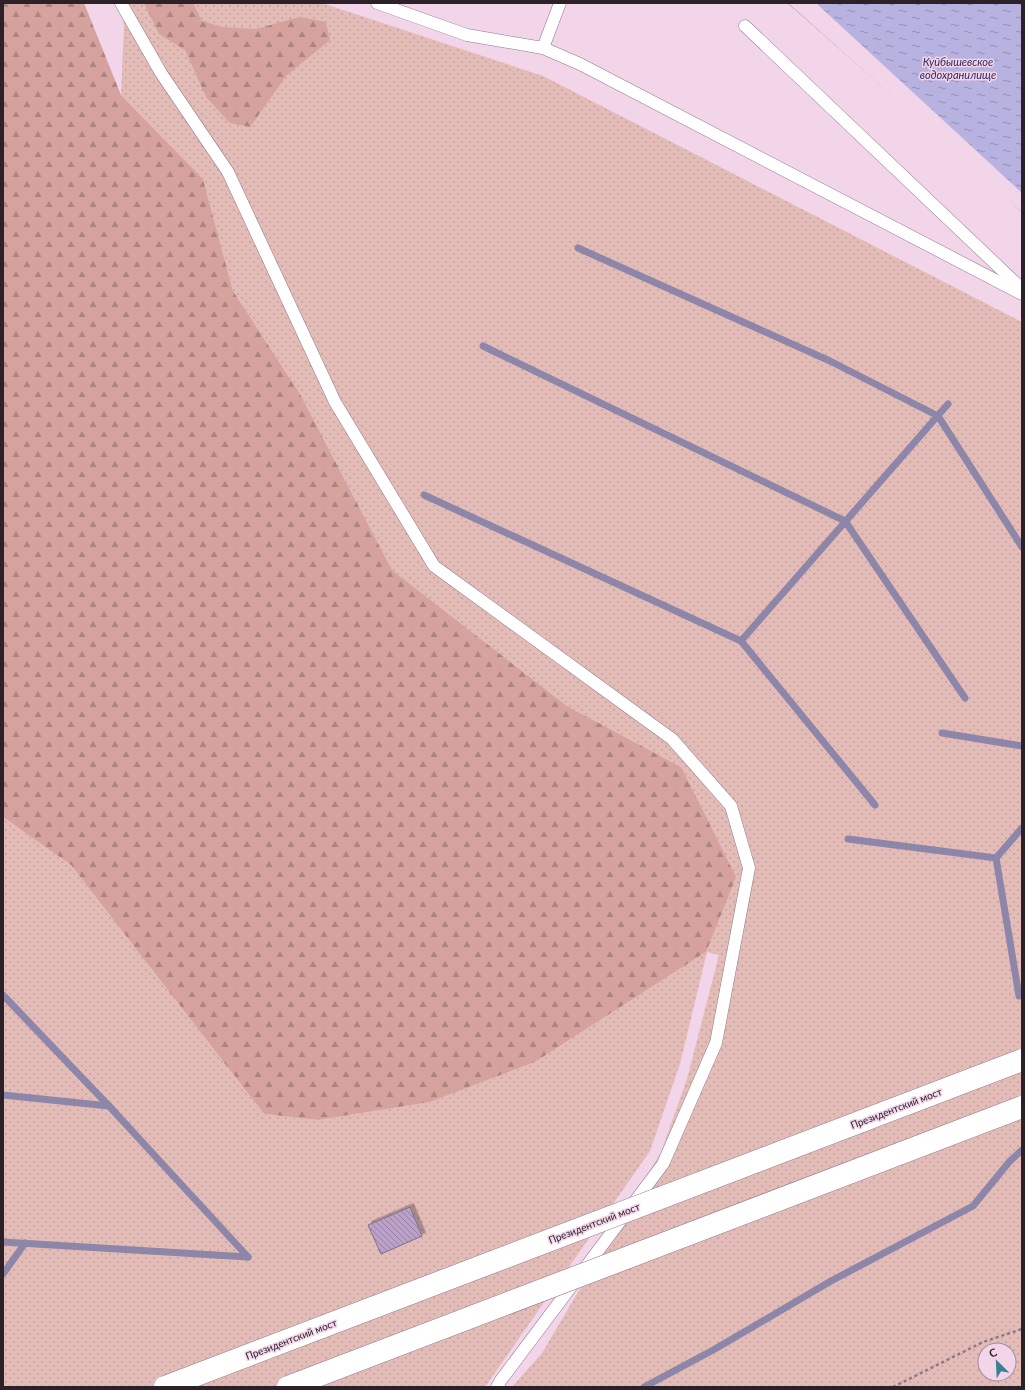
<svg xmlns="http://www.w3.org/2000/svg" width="1025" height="1390" font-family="Lato,sans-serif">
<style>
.grass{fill:url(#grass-dots);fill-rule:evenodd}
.forest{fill:url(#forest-firs)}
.water{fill:url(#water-ripples);stroke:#8d86a8}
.pier{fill:#f2d5e9}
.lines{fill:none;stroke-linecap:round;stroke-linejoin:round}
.stream{stroke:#8d86a8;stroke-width:7}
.building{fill:url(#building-back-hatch);stroke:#7e6e87;filter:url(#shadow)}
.service-casing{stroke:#92788a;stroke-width:13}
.path{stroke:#8b7886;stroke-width:2.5;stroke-dasharray:3 3;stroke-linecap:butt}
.service{stroke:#fff;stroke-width:12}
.trunk-bridge-casing{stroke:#92788a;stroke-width:23;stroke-linecap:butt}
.trunk-bridge{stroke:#fff;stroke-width:22}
.labels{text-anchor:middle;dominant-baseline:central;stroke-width:3;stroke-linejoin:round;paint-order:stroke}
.street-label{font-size:10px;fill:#2c2129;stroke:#f2d5e9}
.water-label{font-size:11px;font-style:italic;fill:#32275d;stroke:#f2d5e9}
</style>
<defs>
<pattern id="grass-dots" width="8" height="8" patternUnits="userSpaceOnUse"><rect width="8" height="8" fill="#e4bcb7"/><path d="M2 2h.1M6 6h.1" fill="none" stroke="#c4a19d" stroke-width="1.8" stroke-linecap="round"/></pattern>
<pattern id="forest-firs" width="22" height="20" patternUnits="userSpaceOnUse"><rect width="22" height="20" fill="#d6a29d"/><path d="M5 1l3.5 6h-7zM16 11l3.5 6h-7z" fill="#ae8480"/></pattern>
<pattern id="water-ripples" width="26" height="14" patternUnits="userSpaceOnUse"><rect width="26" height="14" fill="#b7b2df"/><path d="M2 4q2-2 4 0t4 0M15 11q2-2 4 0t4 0" fill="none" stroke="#9590b5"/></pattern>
<pattern id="building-back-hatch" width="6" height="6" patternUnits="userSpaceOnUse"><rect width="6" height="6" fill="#bba1c9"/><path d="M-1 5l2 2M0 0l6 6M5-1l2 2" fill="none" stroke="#9883a3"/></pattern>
<filter id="shadow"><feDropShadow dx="3.5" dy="-3.5" stdDeviation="0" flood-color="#0004"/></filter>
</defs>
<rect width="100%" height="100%" fill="#f2d5e9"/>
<path class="grass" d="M119 3H322L543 76 1022 322V1387H512L542 1353 661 1152 687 1079 719 955 707 952 680 1064 650 1151 485 1387H3V817L71 865 264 1114 318 1120 430 1102 535 1062 706 952 681 767 567 706 392 570 300 394 233 291 203 179 121 95 124 25ZM985 1350H1009V1374H985Z"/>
<g class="forest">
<path d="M3 3H84L121 95 203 179 233 291 300 394 392 570 567 706 681 767 736 877 706 952 535 1062 430 1102 318 1120 264 1114 71 865 3 817Z"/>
<path d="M144 3H193L202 21 222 27 256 29 299 17 326 22 330 40 287 75 250 127 230 123 206 97 185 50 159 34Z"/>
</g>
<path class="water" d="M788 3H1022V212L996 187Z"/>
<path class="pier" d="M788 3H816L1022 193V212Z"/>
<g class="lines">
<g class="stream">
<path d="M578 248 830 361 938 416 1022 547"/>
<path d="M483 346 845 521 965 698"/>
<path d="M424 495 741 641 875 805"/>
<path d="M741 641 948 404"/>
<path d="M942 733 1022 746"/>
<path d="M848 839 996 858"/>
<path d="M996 858 1019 996"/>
<path d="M996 858 1022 828"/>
<path d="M3 995 109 1106 248 1257"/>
<path d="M3 1095 109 1106"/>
<path d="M3 1242 248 1257"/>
<path d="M3 1274 25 1243"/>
<path d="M644 1387 715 1349 831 1281 973 1206 1010 1161 1022 1150"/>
</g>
</g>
<path class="building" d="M410 1207 422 1236 381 1254 368 1225Z"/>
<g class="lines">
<g class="service-casing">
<g id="service">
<path d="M121 3 161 73 228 172 335 402 434 566 672 739 731 806 749 868 716 1043 663 1164 501 1380 497 1387"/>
<path d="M377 3 467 35 543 48 580 64 1022 294"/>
<path d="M745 26 1022 289"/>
<path d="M543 48 560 3"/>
</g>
</g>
<path class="path" d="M893 1387 983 1342 1022 1329"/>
<use href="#service" class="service"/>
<g class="trunk-bridge-casing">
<g id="trunk-bridge">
<path d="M165 1387 1022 1060"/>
<path d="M288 1387 1022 1107"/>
</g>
</g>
<use href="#trunk-bridge" class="trunk-bridge"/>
</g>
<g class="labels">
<g class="street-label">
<text transform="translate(896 1108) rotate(-21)">Президентский мост</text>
<text transform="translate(594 1223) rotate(-21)">Президентский мост</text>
<text transform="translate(291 1339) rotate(-21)">Президентский мост</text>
</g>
<g class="water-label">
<text x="958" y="61">Куйбышевское<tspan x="958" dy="13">водохранилище</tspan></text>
</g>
</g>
<rect width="1025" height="1390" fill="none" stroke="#2c2129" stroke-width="8"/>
<g transform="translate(997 1362) rotate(336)"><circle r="19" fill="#f2d5e9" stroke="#a38d9c"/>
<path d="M0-3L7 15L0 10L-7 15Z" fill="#3d7f90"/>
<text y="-6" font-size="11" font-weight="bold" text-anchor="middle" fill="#2c2129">С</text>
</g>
</svg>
